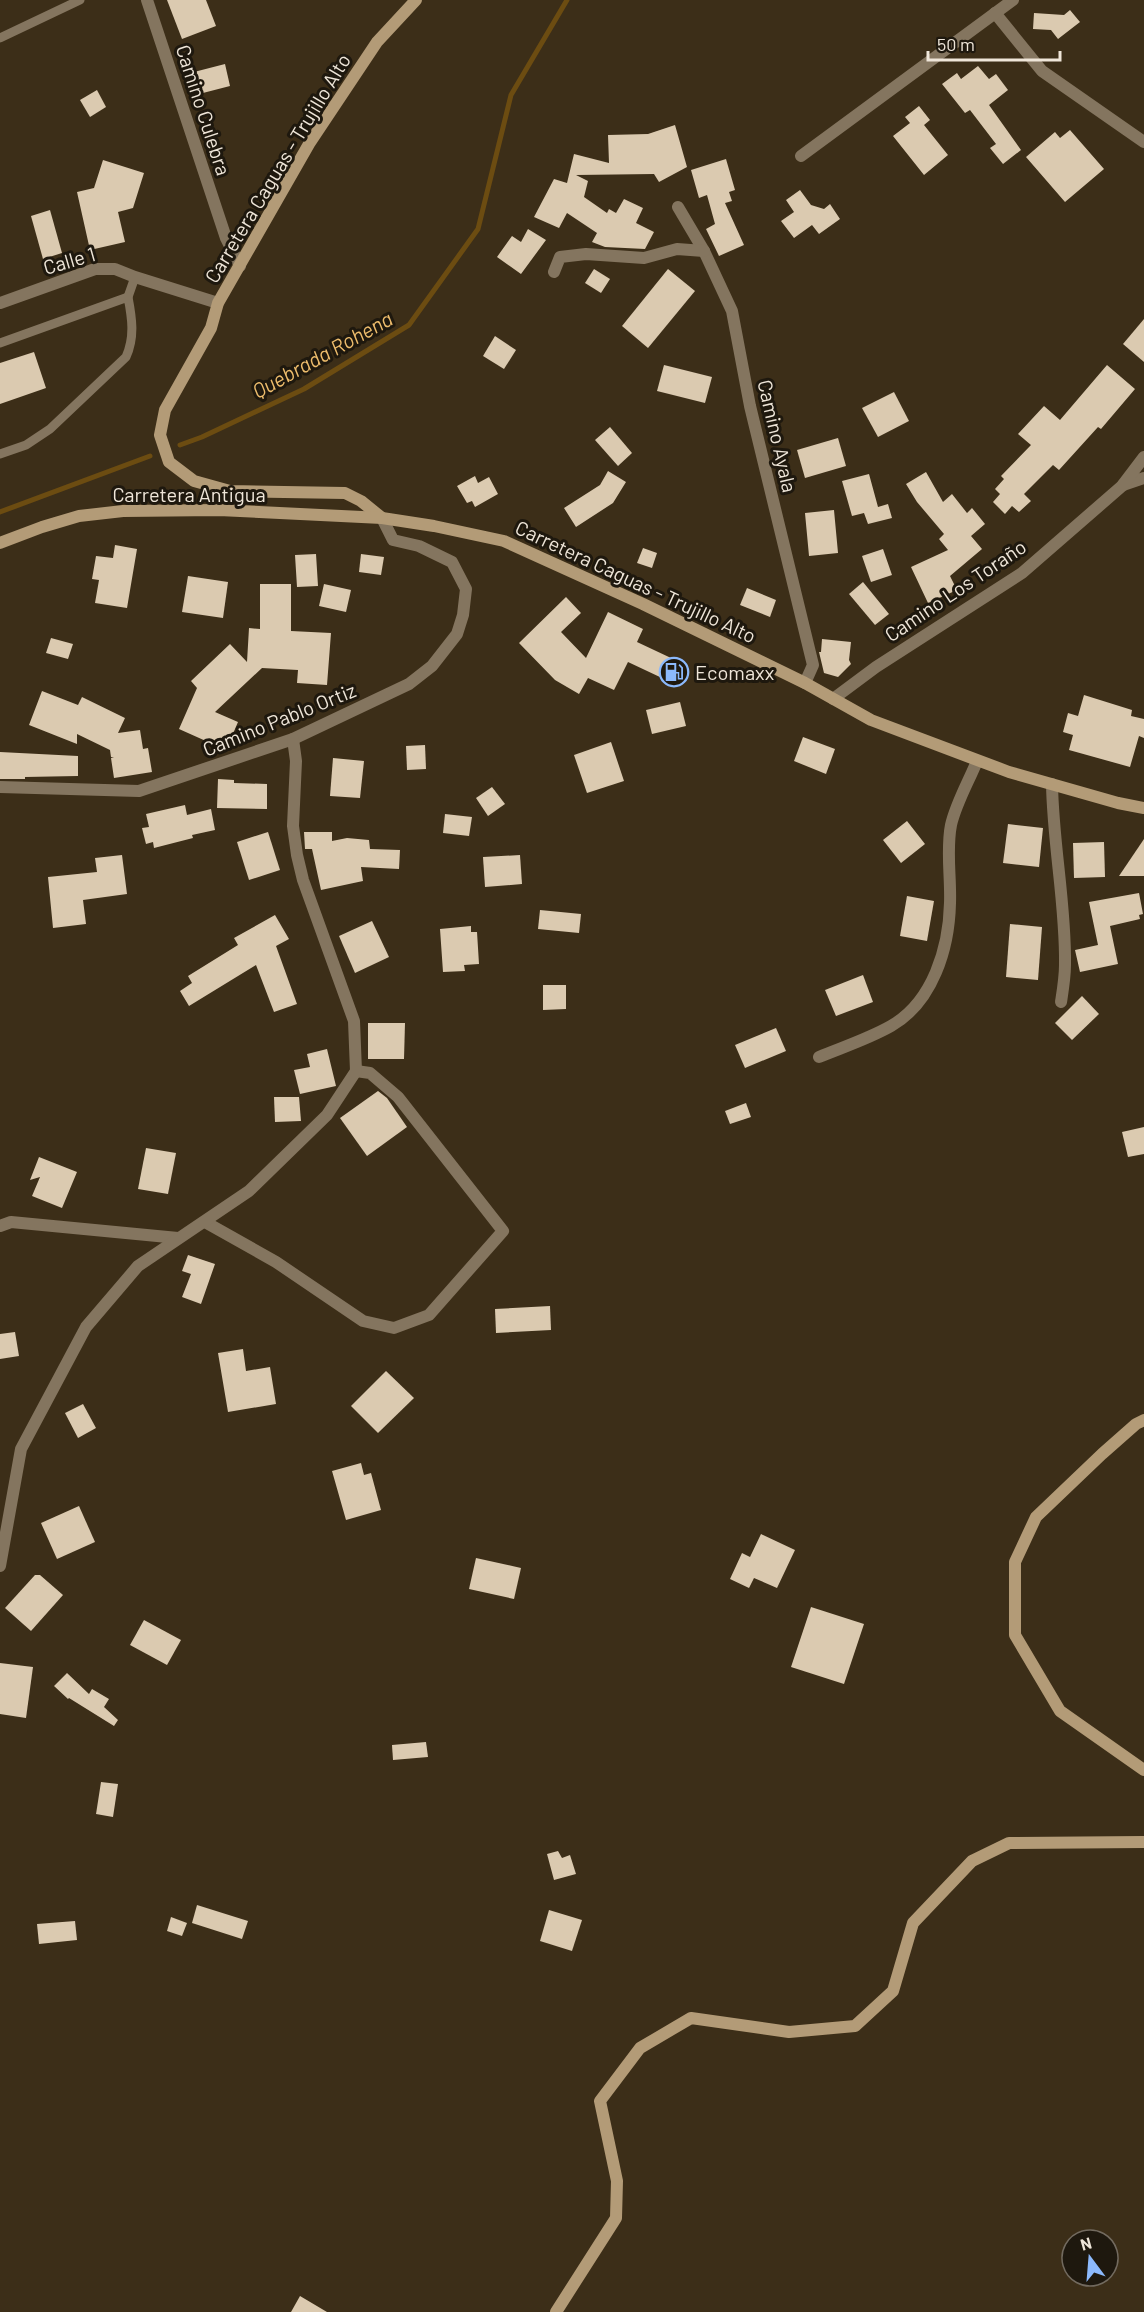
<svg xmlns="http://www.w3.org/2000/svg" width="1144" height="2312" font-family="Barlow,sans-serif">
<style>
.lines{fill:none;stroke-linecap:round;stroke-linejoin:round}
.stream{stroke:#6c4c11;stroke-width:5}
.building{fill:#dbcab0}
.lane{stroke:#84755f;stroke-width:9}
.street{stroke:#84755f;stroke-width:12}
.secondary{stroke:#b39b77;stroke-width:12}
.labels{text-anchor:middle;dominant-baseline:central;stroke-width:6;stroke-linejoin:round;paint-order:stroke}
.street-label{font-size:20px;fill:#efe6d9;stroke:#1e180e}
.poi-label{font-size:20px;fill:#efe6d9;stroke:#1e180e;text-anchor:start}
.water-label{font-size:21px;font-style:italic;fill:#edbc6c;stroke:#1e180e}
</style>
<rect width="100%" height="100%" fill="#3c2e18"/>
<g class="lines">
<g class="stream">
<path d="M180 445 202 437 304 389 409 325 478 229 511 95 567 0"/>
<path d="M0 512 150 456"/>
</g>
</g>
<g class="building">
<path d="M167 0H206L216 26 182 39Z"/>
<path d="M1070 10 1080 22 1058 39 1051 30 1033 29 1034 13 1064 15Z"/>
<path d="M225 64 230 86 199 94 194 72Z"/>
<path d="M978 66 989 79 996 74 1008 90 989 105 1021 150 1003 164 990 148 996 144 970 110 965 113 942 84 957 73 961 79Z"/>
<path d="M97 90 106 107 90 117 80 100Z"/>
<path d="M919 106 930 120 924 125 948 155 924 175 893 136 910 123 905 117Z"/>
<path d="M675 125 687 167 659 182 654 174 576 175 588 181 584 197 607 213 609 209 616 213 624 199 643 208 636 223 654 232 645 249 605 247 592 242 597 233 567 213 559 228 534 217 554 179 567 183 574 154 609 163 608 135 648 134Z"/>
<path d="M1070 130 1104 169 1065 202 1026 157 1055 132 1060 138Z"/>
<path d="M726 159 735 190 729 192 732 201 725 203 744 245 719 256 706 229 715 224 707 195 699 198 691 170Z"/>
<path d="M103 160 144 173 133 208 118 212 125 242 90 250 77 192 94 188Z"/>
<path d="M800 190 811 205 824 209 830 204 840 219 819 234 812 225 794 238 781 221 794 212 786 200Z"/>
<path d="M50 210 62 253 43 259 31 216Z"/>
<path d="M528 229 546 240 521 274 497 257 512 236 521 242Z"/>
<path d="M594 269 610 279 601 293 585 283Z"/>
<path d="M668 269 695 291 648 348 622 326Z"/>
<path d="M1144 319V362L1123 344Z"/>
<path d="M495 336 516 350 504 369 483 356Z"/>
<path d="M34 352 46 388 0 404V363Z"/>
<path d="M664 365 712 377 705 403 657 391Z"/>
<path d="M1107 365 1135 389 1101 429 1098 427 1059 470 1053 465 1024 494 1031 501 1019 512 1012 506 1005 514 993 502 1000 494 995 489 1004 479 1001 476 1031 445 1018 434 1044 406 1060 420Z"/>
<path d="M894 392 909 421 878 437 862 408Z"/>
<path d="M610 427 632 453 618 466 595 440Z"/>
<path d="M838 438 846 466 805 478 797 450Z"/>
<path d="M608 471 626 482 613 503 576 527 564 508 600 485Z"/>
<path d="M926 472 943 502 952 494 967 513 972 508 985 524 971 536 982 549 950 576 957 590 928 603 911 567 948 550 939 539 944 534 917 502 906 484Z"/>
<path d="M869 474 878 507 888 504 892 518 868 524 864 513 852 516 842 481Z"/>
<path d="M475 476 478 483 489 477 498 494 475 507 472 501 467 503 457 486Z"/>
<path d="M834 510 838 553 809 556 805 513Z"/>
<path d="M115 545 137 549 127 608 95 603 99 580 92 579 96 556 113 558Z"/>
<path d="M643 548 657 553 652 568 637 563Z"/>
<path d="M883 549 892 575 871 582 862 556Z"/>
<path d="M316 554 318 586 297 587 295 555Z"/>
<path d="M361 554 384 557 381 575 359 572Z"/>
<path d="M188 576 228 582 223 618 182 612Z"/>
<path d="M863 582 889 614 875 625 849 594Z"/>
<path d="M260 584H291V631L331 633 327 685 297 683 298 670 262 668 215 712 238 722 226 750 179 729 197 688 191 681 230 644 247 662 249 628 260 629Z"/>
<path d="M324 584 351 590 346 612 319 606Z"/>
<path d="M747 588 776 600 770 617 740 605Z"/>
<path d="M566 597 581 613 561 632 586 658 608 612 643 629 637 642 688 666 679 686 628 662 614 690 588 678 579 694 555 680 519 643Z"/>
<path d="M51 638 73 644 68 659 46 653Z"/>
<path d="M822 639 851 642 849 660 851 664 838 677 824 673 819 652H821Z"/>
<path d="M42 691 78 705 82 697 125 718 118 733 140 730 143 749 148 748 152 772 114 778 111 758H114L111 757 110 750 77 734V744L29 725Z"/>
<path d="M1084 695 1132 710 1131 716 1144 719V738L1139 736 1130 767 1069 750 1073 735 1063 732 1068 713 1078 716Z"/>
<path d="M680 702 686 726 652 734 646 710Z"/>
<path d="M803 737 835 749 826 774 794 761Z"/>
<path d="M611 742 624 781 587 793 574 755Z"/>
<path d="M425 745 426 769 407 770 406 746Z"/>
<path d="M0 752 78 756V776L25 777V779H0Z"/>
<path d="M333 758 364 761 360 798 330 796Z"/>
<path d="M218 779 234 780V783L267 784V809L217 808Z"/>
<path d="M492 787 505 804 488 816 476 798Z"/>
<path d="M185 805 187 815 211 809 215 830 192 835 193 838 154 848 153 842 146 844 142 828 149 827 146 814Z"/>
<path d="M445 814 472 817 469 836 443 833Z"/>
<path d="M907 821 925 844 901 863 883 840Z"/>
<path d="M1008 824 1043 828 1039 867 1003 863Z"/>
<path d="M268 832 280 870 249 880 237 842Z"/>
<path d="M304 832H332V841L347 838 369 840 370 849 400 850 399 869 361 867 363 881 321 890 312 849H305Z"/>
<path d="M1144 839V876H1119Z"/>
<path d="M1104 842 1105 877 1074 878 1073 843Z"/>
<path d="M122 855 127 894 83 900 86 924 53 928 48 877 97 872 95 858Z"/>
<path d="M520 855 522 884 485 887 483 857Z"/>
<path d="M1139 893 1143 914 1139 915 1140 919 1110 926 1118 964 1080 972 1075 950 1098 945 1089 902Z"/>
<path d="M907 896 934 901 927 941 900 936Z"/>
<path d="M540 910 581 914 579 933 538 929Z"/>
<path d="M275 915 289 939 276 946 297 1004 274 1012 256 965 189 1006 180 991 192 983 188 976 238 945 234 938Z"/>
<path d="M372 921 389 957 355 973 339 936Z"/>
<path d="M1010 924 1042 927 1038 980 1006 977Z"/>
<path d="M471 926V932H477L479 964 464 965 465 971 443 972 440 929Z"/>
<path d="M863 975 873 1002 836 1016 825 990Z"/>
<path d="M543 985H566V1009L543 1010Z"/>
<path d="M1082 996 1099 1014 1072 1040 1055 1023Z"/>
<path d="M368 1023H405L404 1059H368Z"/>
<path d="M776 1028 786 1051 745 1068 735 1045Z"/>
<path d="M327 1049 336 1086 300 1094 294 1070 310 1067 307 1054Z"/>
<path d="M378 1091 387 1098 407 1127 367 1156 340 1118Z"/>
<path d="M274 1097H299L301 1121 275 1122Z"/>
<path d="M746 1103 751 1117 730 1124 725 1111Z"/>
<path d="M1144 1127V1154L1128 1157 1122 1132Z"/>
<path d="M146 1148 176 1153 168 1194 138 1189Z"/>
<path d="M39 1157 77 1172 62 1208 32 1196 40 1177 30 1180Z"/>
<path d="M188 1255 215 1264 201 1304 182 1297 191 1274 182 1271Z"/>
<path d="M550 1306 551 1330 496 1333 495 1309Z"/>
<path d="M15 1332 19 1356 0 1359V1334Z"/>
<path d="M243 1349 246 1371 270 1367 276 1404 228 1412 218 1353Z"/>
<path d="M386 1371 414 1398 378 1433 351 1406Z"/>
<path d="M83 1404 96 1428 78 1438 65 1413Z"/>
<path d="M361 1463 364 1475 371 1473 381 1510 346 1520 332 1471Z"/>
<path d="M79 1506 95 1542 57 1559 41 1523Z"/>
<path d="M761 1534 795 1550 777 1588 754 1578 749 1588 730 1579 742 1553 750 1557Z"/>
<path d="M476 1558 521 1568 514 1599 469 1589Z"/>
<path d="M35 1575H40L63 1595 31 1631 5 1608Z"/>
<path d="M811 1607 864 1624 844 1684 791 1667Z"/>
<path d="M144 1620 181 1640 167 1665 130 1645Z"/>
<path d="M0 1663 33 1667 26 1718 0 1714Z"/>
<path d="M67 1673 89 1694 92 1689 109 1699 104 1707 118 1720 114 1726 69 1698 68 1699 54 1686Z"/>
<path d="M426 1742 428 1757 393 1760 392 1745Z"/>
<path d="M101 1782 118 1784 113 1817 96 1814Z"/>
<path d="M558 1851 562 1858 570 1855 576 1874 554 1880 547 1854Z"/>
<path d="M197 1905 248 1921 242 1939 192 1923Z"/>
<path d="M549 1910 582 1920 572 1951 540 1941Z"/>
<path d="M171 1917 187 1923 182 1936 167 1931Z"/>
<path d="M75 1921 77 1940 39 1944 37 1924Z"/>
<path d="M300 2296 327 2312H291Z"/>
</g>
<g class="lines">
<g class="lane">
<path d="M0 38 80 0"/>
<path d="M128 297 135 277"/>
<path d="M0 343 128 297C132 318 135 337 126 357L50 429 26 445 0 454"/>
</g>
<g class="street">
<path d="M147 0 226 238 240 266"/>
<path d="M995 13 1042 71 1144 142"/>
<path d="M801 156 1013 0"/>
<path d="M678 207 704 251 732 311 750 406 813 665 805 683"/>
<path d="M554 272 560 257 586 254 644 258 677 249 704 251"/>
<path d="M0 303 95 269H115L135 277 218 303"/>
<path d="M1123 485 1144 478"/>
<path d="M833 699 876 667 1022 573 1122 486 1144 457"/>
<path d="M1052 784C1053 845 1066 905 1065 965 1065 977 1063 989 1061 1002"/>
<path d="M0 787 139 791 293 739 409 684 432 666 457 634 463 615 466 589 452 562 419 546 393 540 382 518"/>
<path d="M819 1057C843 1047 868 1039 891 1026 933 1002 949 948 950 903 951 877 946 850 951 825 956 803 969 781 977 761"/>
<path d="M205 1222 276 1262 363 1321 394 1328 429 1315 503 1231 398 1097 370 1073 356 1071"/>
<path d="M0 1226 11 1222 178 1238"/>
<path d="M0 1566 21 1449 86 1327 138 1266 249 1191 327 1115 356 1071 354 1021 303 880 297 855 293 826 296 761 293 739"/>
</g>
<g class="secondary">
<path d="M416 0 377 42 309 144 218 303 211 328 165 410 160 435 169 462 194 481 230 491 345 493 361 501 382 518 434 526 504 541 643 604 805 683 871 720 1009 772 1118 803 1144 808"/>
<path d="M0 543 42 527 79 516 123 511 219 510 382 518"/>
<path d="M1144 1420 1136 1424 1102 1454 1036 1517 1015 1562V1635L1060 1711 1144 1770"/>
<path d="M556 2312 616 2218 617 2181 600 2101 640 2048 691 2018 789 2032 855 2026 893 1991 913 1923 972 1861 1009 1843 1144 1842"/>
</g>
</g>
<defs>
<g id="fuel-ring" transform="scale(1.5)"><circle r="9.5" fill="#1e180e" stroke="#8cb9fc" stroke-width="1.5"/><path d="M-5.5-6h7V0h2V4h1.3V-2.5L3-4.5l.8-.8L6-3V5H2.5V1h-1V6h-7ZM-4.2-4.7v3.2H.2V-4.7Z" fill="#8cb9fc"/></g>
</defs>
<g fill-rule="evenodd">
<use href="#fuel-ring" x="674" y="672"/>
</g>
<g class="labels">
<g class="street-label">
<text transform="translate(204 110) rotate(72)">Camino Culebra</text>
<text transform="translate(277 168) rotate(-59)">Carretera Caguas - Trujillo Alto</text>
<text transform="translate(69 260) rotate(-16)">Calle 1</text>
<text transform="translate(778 436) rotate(77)">Camino Ayala</text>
<text x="189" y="494">Carretera Antigua</text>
<text transform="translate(636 581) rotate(25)">Carretera Caguas - Trujillo Alto</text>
<text transform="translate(955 590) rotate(-34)">Camino Los Toraño</text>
<text transform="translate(279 719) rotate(-22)">Camino Pablo Ortiz</text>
</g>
<g class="poi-label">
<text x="695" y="672">Ecomaxx</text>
</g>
<g class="water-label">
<text transform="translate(322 354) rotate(-29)">Quebrada Rohena</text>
</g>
</g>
<g transform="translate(1090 2258) rotate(344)"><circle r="28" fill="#1e180e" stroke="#726a5f" stroke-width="1.5"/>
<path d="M0-4.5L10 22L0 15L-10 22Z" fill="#8cb9fc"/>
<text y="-9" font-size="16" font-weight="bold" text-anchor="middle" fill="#efe6d9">N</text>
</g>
<path d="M928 51v9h132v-9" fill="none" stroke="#efe6d9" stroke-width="3"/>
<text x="937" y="51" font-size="18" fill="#efe6d9" stroke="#1e180e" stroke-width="4.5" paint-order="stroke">50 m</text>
</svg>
